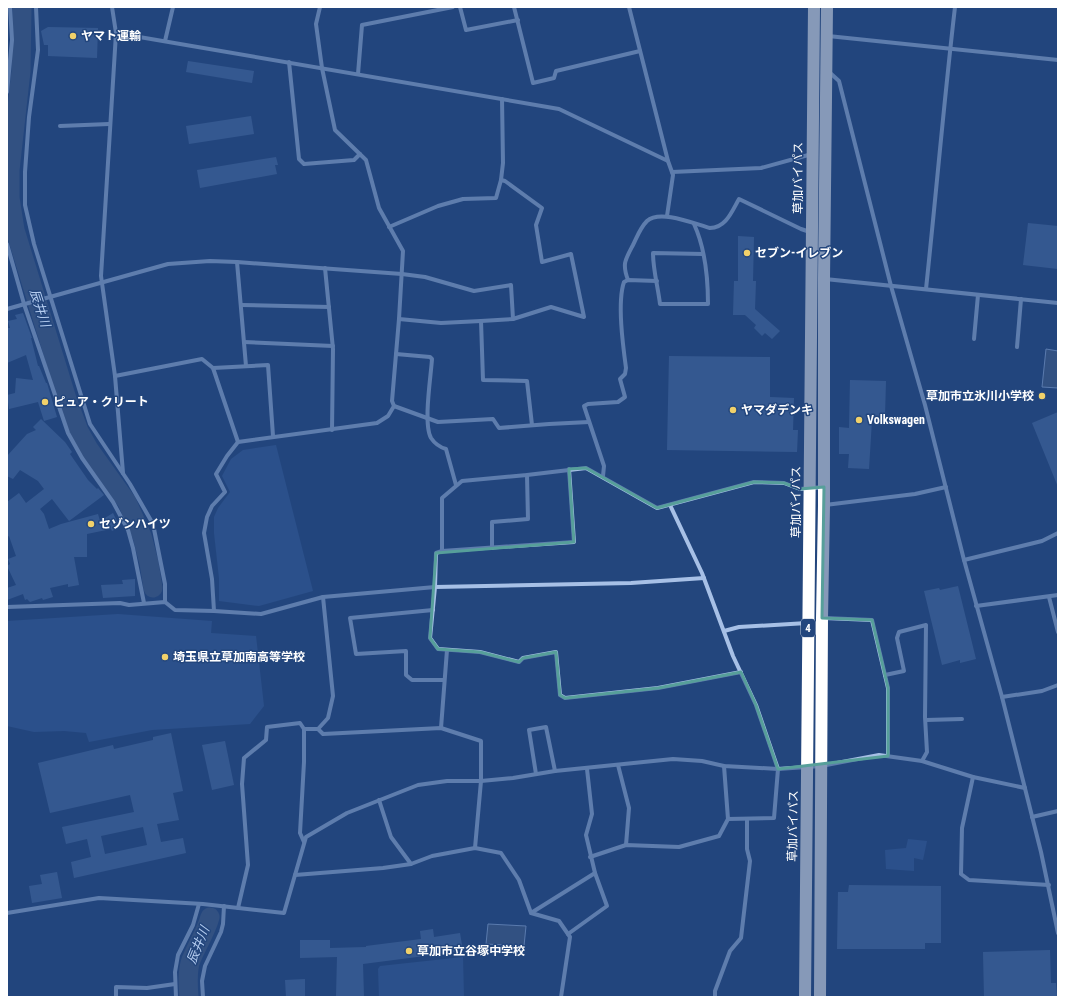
<svg xmlns="http://www.w3.org/2000/svg" width="1065" height="1004" font-family="'Roboto Condensed','Noto Sans JP',sans-serif">
<style>
.green{fill:#365e9b}
.water{fill:#466088;stroke:#9cbae7}
.lines{fill:none;stroke-linecap:round;stroke-linejoin:round}
.river{stroke:#466088;stroke-width:19}
.building{fill:#4b70a6;fill-rule:evenodd}
.street{stroke:#a7c0e6;stroke-width:4}
.highway{stroke:#fff;stroke-width:12}
.marked{fill:none;stroke:#579f9a;stroke-width:3;stroke-linejoin:round}
.poi-dot{fill:#f1d16a;stroke:#23467d;stroke-width:1.5}
.labels{text-anchor:middle;dominant-baseline:central;stroke-width:3;stroke-linejoin:round;paint-order:stroke}
.shield{fill:#23467d;stroke:#bdc8d8;stroke-width:1}
.shield-label{font-size:11px;font-weight:bold;fill:#fff}
.poi-label{font-size:12px;font-weight:bold;fill:#fff;stroke:#23467d;text-anchor:start}
.street-label{font-size:12px;fill:#fff;stroke:#23467d}
.water-label{font-size:13px;font-style:italic;fill:#b3cbee;stroke:#23467d}
</style>
<rect width="100%" height="100%" fill="#23467d"/>
<g class="green">
<path d="M276 445 313 591 259 606 219 601V578L214 533V517L218 508 230 492 222 476 231 459 243 450Z"/>
<path d="M118 614 212 621 211 633 256 636 264 706 250 724 152 730 89 742 86 733 64 731 34 732 7 726V621Z"/>
<path d="M908 839 927 841 923 860 914 858V871L886 869 885 850 906 848Z"/>
<path d="M463 957 464 997H379L378 969 380 966Z"/>
</g>
<g class="water">
<path d="M1046 349 1058 351V388L1042 387Z"/>
<path d="M488 924 526 926 524 946 486 944Z"/>
</g>
<g class="lines">
<g class="river">
<path d="M22 7 21 71 10 170V198L15 230 67 399 79 431 89 449 127 502 142 536 149 563 153 588"/>
<path d="M189 997C188 985 187 971 191 960 197 945 206 932 210 917"/>
</g>
</g>
<g class="building">
<path d="M48 27 98 28 97 58 48 56V45H44L41 31Z"/>
<path d="M188 61 254 71 252 83 186 72Z"/>
<path d="M251 116 254 134 189 144 186 126Z"/>
<path d="M276 157 278 165H275L277 174 200 188 197 170Z"/>
<path d="M1028 223 1058 226V269L1023 265Z"/>
<path d="M738 236 754 237 753 281H756L755 309 780 331 772 339 765 333 762 336 754 328 756 325 745 315H733L734 281H738Z"/>
<path d="M23 313 32 338H31L38 366H39L46 383H47L57 417 44 421 38 402 9 409 7 395 15 393 16 378 33 380 26 355 7 363V328H10L8 321 17 319 15 315Z"/>
<path d="M669 356 770 357V397L794 398 793 430H798L797 452 667 450Z"/>
<path d="M850 380 886 381 885 415 872 420 869 469 848 468 849 454H839V427L849 428Z"/>
<path d="M1058 412V487L1032 423Z"/>
<path d="M41 419 65 442 72 452 70 454 88 480 97 489 98 488 104 495 69 521 52 499 40 509 44 514 49 529 61 524 98 514 100 521 113 513 120 527 112 531 111 529 87 534V557H74L79 585 68 587V584L50 588 53 597 43 600 42 598 30 602 27 599 25 600 23 594 7 600V588L16 585 7 566 10 564 8 559 16 556 9 536 7 537V502L19 493 26 503 44 489 38 481 20 470 13 479 7 476V456L27 434 36 430 33 427Z"/>
<path d="M135 579V596L103 598 101 585 123 584 122 580Z"/>
<path d="M958 586 976 659 960 663V660L942 665 924 591 939 588 940 590Z"/>
<path d="M171 733 183 791 173 793 179 820 157 824 161 842 183 838 186 853 74 878 71 862 91 857 87 839 66 844 62 827 134 812 130 795 50 813 38 763 113 745 114 749 153 740V737ZM143 827 147 845 105 854 101 836Z"/>
<path d="M225 741 234 785 212 790 202 745Z"/>
<path d="M57 872 62 898 32 903 29 886 42 884 40 875Z"/>
<path d="M849 885 941 886V943H925V949H837L838 892H848Z"/>
<path d="M433 929 434 937 460 933 463 951 363 964 364 997H336L337 957 300 958V940H330V948L366 947V946L421 939 420 931Z"/>
<path d="M1050 950 1051 983H1056L1057 997H984L983 952Z"/>
<path d="M305 979V997H286L285 980Z"/>
</g>
<g class="lines">
<g class="street">
<path d="M36 7 38 50 29 117 25 172V205L34 244 90 424 130 484 153 524 165 584V602"/>
<path d="M112 7 116 33 101 276 115 376 123 473"/>
<path d="M320 7 316 24 322 68 335 130 366 160 379 208 403 251 399 319 392 401 394 406 438 422 493 419 499 428 549 424 589 422"/>
<path d="M460 7 466 30 518 20"/>
<path d="M514 7 533 83 554 78 556 71 640 51"/>
<path d="M629 7 668 161 673 175 667 216"/>
<path d="M116 33 559 109 668 161"/>
<path d="M828 36 1058 60"/>
<path d="M165 41 173 7"/>
<path d="M289 62 299 159 304 164 354 160 360 154"/>
<path d="M828 71 839 81 891 286 925 405 964 560 1002 697 1041 852 1058 933"/>
<path d="M358 74 362 25 453 7"/>
<path d="M7 92 12 40 10 7"/>
<path d="M60 126 109 124"/>
<path d="M672 172 761 168 812 154"/>
<path d="M694 224C705 248 708 277 708 304H660C658 287 653 270 653 253L703 254"/>
<path d="M389 227 438 206 463 199 496 198 501 180 503 163 502 99"/>
<path d="M7 244 24 304 68 433 82 458 113 502 128 530 133 548 144 603"/>
<path d="M237 262 246 366"/>
<path d="M325 268 333 349 332 430"/>
<path d="M825 279 1058 303"/>
<path d="M628 280C622 264 625 260 633 245 637 237 640 228 647 221 660 209 695 224 710 228 726 228 732 211 739 199L801 229 810 232"/>
<path d="M926 289C936 195 944 101 955 7"/>
<path d="M241 305 329 307"/>
<path d="M7 309 168 264 210 261 237 262 402 274 425 277 474 291 511 285 513 319"/>
<path d="M399 319 441 323 481 321 513 319 551 307 584 317 571 254 542 262 536 225 542 208 505 181 501 180"/>
<path d="M481 321 483 380 527 381 532 425"/>
<path d="M974 339 978 295"/>
<path d="M244 342 333 346"/>
<path d="M1017 347 1021 299"/>
<path d="M396 354 430 357 432 359C431 376 423 424 431 438 435 444 439 447 446 449L456 485"/>
<path d="M213 368 268 365 273 436"/>
<path d="M115 376 202 359 213 368 238 442"/>
<path d="M569 469 574 542 442 551 436 553 435 587 430 638 438 649 480 652 519 662 523 658 556 652 560 695 565 698 658 688 741 672"/>
<path d="M603 476 604 466 584 406 588 404 618 402 625 397 620 379 625 374 626 368C623 346 617 302 624 282L628 280 657 281"/>
<path d="M670 505 702 573 733 656 756 705 778 769 774 818 728 819"/>
<path d="M825 505 915 494 946 487"/>
<path d="M492 548V522L528 519 527 475"/>
<path d="M442 551V498L462 481 527 475 586 468 657 508 754 482 784 483 800 489 823 487"/>
<path d="M964 560 1042 541 1058 533"/>
<path d="M1049 597 1058 632"/>
<path d="M976 606 1058 595"/>
<path d="M7 607 120 603 129 605 165 602 175 610 214 611 261 614 323 597 435 587 631 583 704 578"/>
<path d="M433 610 350 618 356 654 406 651V675L412 680H444"/>
<path d="M214 611 212 579 204 533 207 517 212 506 225 492 216 474 227 456 238 442 377 423 388 416 394 406"/>
<path d="M824 618 872 620 888 688V756"/>
<path d="M724 631 739 627 807 623"/>
<path d="M885 675 904 671 897 638 899 632 926 625 925 717 927 752 922 761"/>
<path d="M1002 697 1042 691 1058 685"/>
<path d="M926 720 962 719"/>
<path d="M441 728 447 650"/>
<path d="M304 729H318L323 734 441 728 481 741V781L475 848"/>
<path d="M318 729 328 718 333 696 323 597"/>
<path d="M618 765 629 808 626 845"/>
<path d="M536 774 529 730 546 727 555 771"/>
<path d="M973 777 962 828 961 874 969 880 1049 885"/>
<path d="M379 800 391 837 411 864"/>
<path d="M1032 817 1058 811"/>
<path d="M590 857 626 845 679 847 719 836 728 819 724 766"/>
<path d="M295 875 383 868 411 864 432 856 475 848 501 853 519 880 531 913 559 921 570 937 561 997"/>
<path d="M238 908 248 865 242 784 244 758 266 740 267 727 300 723 304 729V762L300 833 304 842"/>
<path d="M7 913 99 898 203 904 284 913 306 837 347 813 418 785 447 781H481L513 778 555 771 673 759 702 761 724 766 778 769 821 766 879 755 922 761 973 777 1025 788"/>
<path d="M531 913 595 873"/>
<path d="M568 934 607 906 595 873 586 835 592 814 587 769"/>
<path d="M116 997V987L147 988 175 984"/>
<path d="M176 997 175 972 178 955 193 925 199 904"/>
<path d="M203 997 202 981 205 966 221 932 223 924 224 906"/>
<path d="M715 997V991L730 951 741 938 750 861 747 849V819"/>
</g>
<g class="highway">
<path d="M805 997 814 7"/>
<path d="M820 997 822 618 824 506V279L827 7"/>
</g>
</g>
<path d="M0 0H1065V1004H0ZM586 468 657 508 754 482 784 483 800 489 824 487 822 618 872 620 888 688V756L778 769 756 705 741 672 658 688 565 698 560 695 556 652 523 658 519 662 480 652 438 649 430 638 436 553 574 542 569 469Z" fill="#23467d" fill-opacity=".55" fill-rule="evenodd"/>
<path class="marked" d="M586 468 657 508 754 482 784 483 800 489 824 487 822 618 872 620 888 688V756L778 769 756 705 741 672 658 688 565 698 560 695 556 652 523 658 519 662 480 652 438 649 430 638 436 553 574 542 569 469Z"/>
<g class="poi-dot">
<circle cx="73" cy="36" r="4"/>
<circle cx="747" cy="253" r="4"/>
<circle cx="1042" cy="396" r="4"/>
<circle cx="45" cy="402" r="4"/>
<circle cx="733" cy="410" r="4"/>
<circle cx="859" cy="420" r="4"/>
<circle cx="91" cy="524" r="4"/>
<circle cx="165" cy="657" r="4"/>
<circle cx="409" cy="951" r="4"/>
</g>
<g class="labels">
<rect class="shield" x="801" y="619" width="14" height="18" rx="3"/>
<g class="shield-label">
<text x="808" y="628">4</text>
</g>
<g class="poi-label">
<text x="81" y="36">ヤマト運輸</text>
<text x="755" y="253">セブン-イレブン</text>
<text x="1034" y="396" text-anchor="end">草加市立氷川小学校</text>
<text x="53" y="402">ピュア・クリート</text>
<text x="741" y="410">ヤマダデンキ</text>
<text x="867" y="420">Volkswagen</text>
<text x="99" y="524">セゾンハイツ</text>
<text x="173" y="657">埼玉県立草加南高等学校</text>
<text x="417" y="951">草加市立谷塚中学校</text>
</g>
<g class="street-label">
<text transform="translate(798 178) rotate(-90)">草加バイパス</text>
<text transform="translate(796 502) rotate(-90)">草加バイパス</text>
<text transform="translate(793 826) rotate(-89)">草加バイパス</text>
</g>
<g class="water-label">
<text transform="translate(40 308) rotate(72)">辰井川</text>
<text transform="translate(198 945) rotate(-68)">辰井川</text>
</g>
</g>
<rect width="1065" height="1004" fill="none" stroke="#ffffff" stroke-width="16"/>
</svg>
